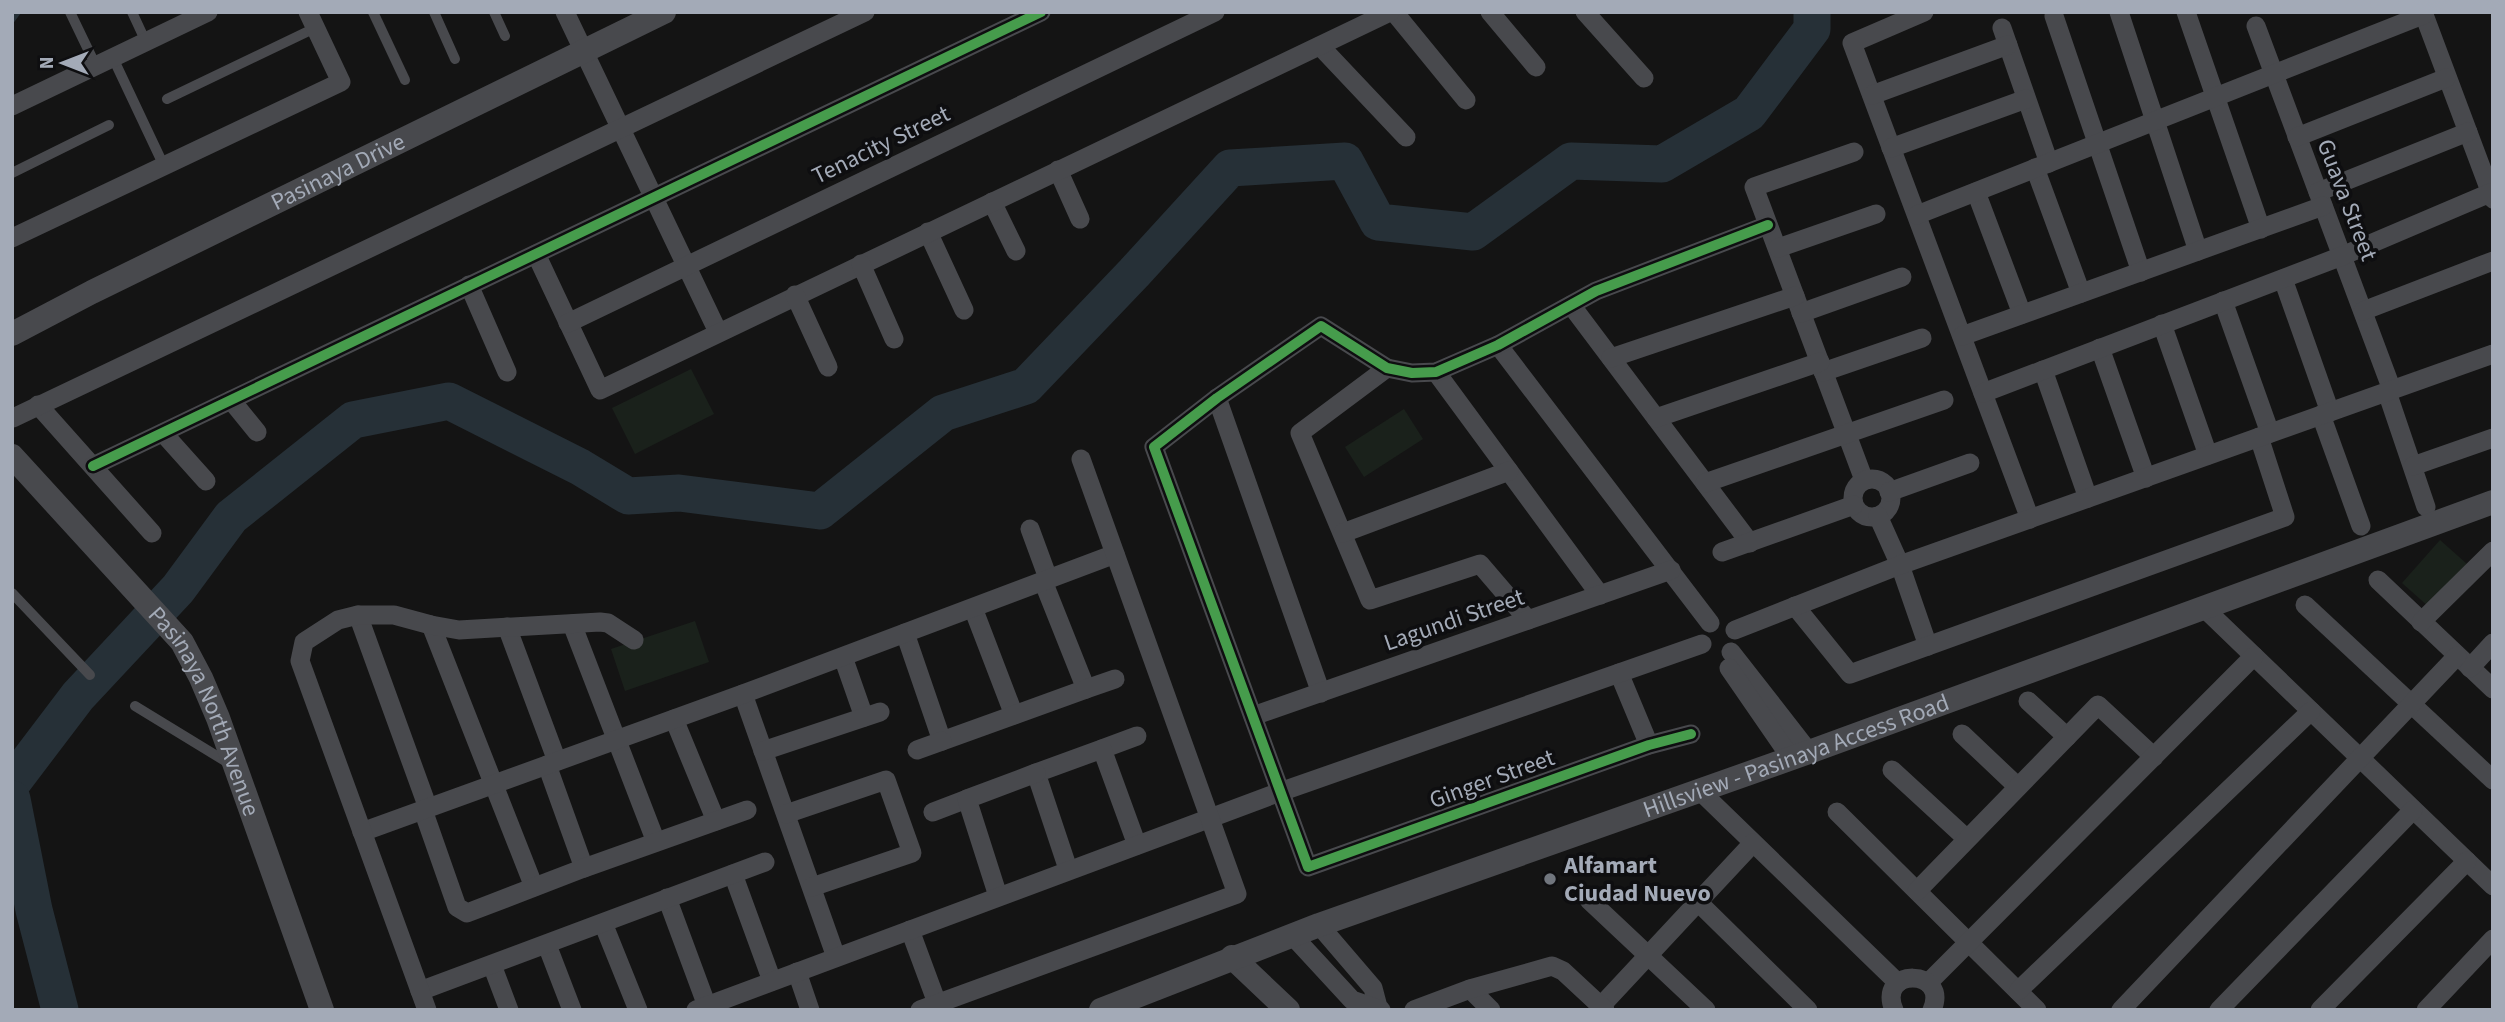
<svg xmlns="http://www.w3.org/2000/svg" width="2505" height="1022" font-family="'Source Sans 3',sans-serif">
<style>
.green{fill:#1a211b}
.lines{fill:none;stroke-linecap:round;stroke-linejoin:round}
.stream{stroke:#263037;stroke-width:6}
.river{stroke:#263037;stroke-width:37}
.service{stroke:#48494d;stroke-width:10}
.minor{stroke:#48494d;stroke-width:19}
.tertiary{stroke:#48494d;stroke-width:24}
.cycleway-casing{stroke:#0e0e10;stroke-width:15}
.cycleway{stroke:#469c4c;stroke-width:10}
.poi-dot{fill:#71767e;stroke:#0e0e10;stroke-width:2.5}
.labels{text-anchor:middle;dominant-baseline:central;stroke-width:7;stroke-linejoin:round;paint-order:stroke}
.street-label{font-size:24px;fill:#a3aab7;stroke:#0e0e10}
.poi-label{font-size:24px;font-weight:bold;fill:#a3aab7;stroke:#0e0e10;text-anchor:start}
</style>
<rect width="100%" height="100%" fill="#141414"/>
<g class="green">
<path d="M691 369 714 414 635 454 612 408Z"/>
<path d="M1404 409 1423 439 1364 477 1345 447Z"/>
<path d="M2440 540 2467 564 2429 607 2402 583Z"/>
<path d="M695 621 709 662 625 691 611 649Z"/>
</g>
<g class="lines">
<path class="stream" d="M12 20 18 12"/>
<g class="river">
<path d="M12 783 78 696 178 589 231 517 353 420 449 401 580 467 628 496 679 493 820 511 943 413 1026 386 1134 273 1230 168 1345 161 1378 222 1473 232 1571 161 1662 164 1749 113 1812 29V12"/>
<path d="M12 799 34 910 60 1010"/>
</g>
<g class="service">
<path d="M70 12 96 66"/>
<path d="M132 12 146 42"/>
<path d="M373 12 405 80"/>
<path d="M434 12 455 59"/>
<path d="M494 12 505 36"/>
<path d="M113 58 164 166"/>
<path d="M167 99 315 28"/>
<path d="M12 173 109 125"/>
<path d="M12 593 90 675"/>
<path d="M135 706 230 764"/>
</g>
<g class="minor">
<path d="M565 12 718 332"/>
<path d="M1394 12 1466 100"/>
<path d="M1490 12 1536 67"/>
<path d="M1585 12 1644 78"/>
<path d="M1924 12 1852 43 2030 519"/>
<path d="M2119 12 2198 251"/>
<path d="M2186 12 2261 229"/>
<path d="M2423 12 2493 199"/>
<path d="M2054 16 2141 272"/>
<path d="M2256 26 2392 390"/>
<path d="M2002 28 2049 163"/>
<path d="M1320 46 1406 137"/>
<path d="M1872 95 2008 45"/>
<path d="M12 106 208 12"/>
<path d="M2297 137 2446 78"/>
<path d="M1891 148 2026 99"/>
<path d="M1854 152 1754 187 1864 480"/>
<path d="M2035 168 2081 293"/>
<path d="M1058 170 1080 219"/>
<path d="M1976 192 2022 314"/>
<path d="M2318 192 2468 132"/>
<path d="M992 202 1016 251"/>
<path d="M1917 215 2423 15"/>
<path d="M928 232 964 310"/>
<path d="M12 238 341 82 308 12"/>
<path d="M1778 248 1876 214"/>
<path d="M536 254 600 390 1390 12"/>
<path d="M861 264 894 339"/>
<path d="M2283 279 2330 412"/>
<path d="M469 285 507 372"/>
<path d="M795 295 828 367"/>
<path d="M2223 301 2270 433"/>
<path d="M1571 305 1750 543"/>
<path d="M2363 311 2493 261"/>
<path d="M1801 313 1902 277"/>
<path d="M568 323 1215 12"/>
<path d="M2162 324 2208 455"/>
<path d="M1962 336 2323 206"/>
<path d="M1498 345 1710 623"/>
<path d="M2100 348 2146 478"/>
<path d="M1611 358 1795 296"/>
<path d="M1387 368 1300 433 1370 600 1480 564 1528 620"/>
<path d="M2043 370 2088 498"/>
<path d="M1436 372 1600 595"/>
<path d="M1823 372 1922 338"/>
<path d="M2387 392 2426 507"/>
<path d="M1983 393 2342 256 2490 193"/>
<path d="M1217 398 1321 693"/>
<path d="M231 400 257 432"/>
<path d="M38 405 152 533"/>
<path d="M2321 415 2361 526"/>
<path d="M13 418 865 12"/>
<path d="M1656 418 1820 362"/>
<path d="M163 433 206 481"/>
<path d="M93 466 1041 12"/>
<path d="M2413 466 2493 438"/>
<circle cx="1872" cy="498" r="19"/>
<path d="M1705 483 1944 400"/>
<path d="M1889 492 1970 463"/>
<path d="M1878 516 1900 565 1928 646"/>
<path d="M1030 529 1048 578"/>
<path d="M1343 533 1509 471"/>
<path d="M1722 552 1854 505"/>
<path d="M2378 580 2493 689"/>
<path d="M2305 605 2493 780"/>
<path d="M1795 606 1850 674 2285 517 2259 437"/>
<path d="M2203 607 2493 886"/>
<path d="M973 608 1014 715"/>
<path d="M358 615 428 808"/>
<path d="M2421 622 2493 551"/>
<path d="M572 624 656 842"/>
<path d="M431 625 534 887"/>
<path d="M507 627 557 761"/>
<path d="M1735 630 1900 565 2493 354"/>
<path d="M905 633 942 741 1086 689 1043 581"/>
<path d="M1731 652 1809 752"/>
<path d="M843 657 864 717"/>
<path d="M1729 668 1791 758"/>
<path d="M2470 668 2493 643"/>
<path d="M1619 673 1649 745"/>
<path d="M1086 689 1115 679"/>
<path d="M743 694 836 957"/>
<path d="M2028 701 2067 737"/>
<path d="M1253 716 1671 570"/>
<path d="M674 719 716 821"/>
<path d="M1691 734 1649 745 1308 867 1154 447 1217 398 1321 326 1387 368 1412 373 1436 372 1498 345 1596 291 1768 225"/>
<path d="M1962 734 2018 787"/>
<path d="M1102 749 1137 736"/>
<path d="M917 750 942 741"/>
<path d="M763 751 880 712"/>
<path d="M547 765 584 868"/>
<path d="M1892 770 1967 839"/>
<path d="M1699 790 1898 983"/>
<path d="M423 810 457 907 467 913 584 868 747 810"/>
<path d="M933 812 967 799"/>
<path d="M1837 812 2037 1010"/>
<path d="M786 814 886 780 912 853 812 887"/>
<path d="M362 832 743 694 1115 554"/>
<path d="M1068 869 1036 773 1102 749 1137 845"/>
<path d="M733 874 772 981"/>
<path d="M1917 891 2098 705 2154 757"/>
<path d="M998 896 967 799 1036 773"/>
<path d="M667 898 707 1006"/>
<path d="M1589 900 1706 1010"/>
<path d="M1698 902 1808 1010"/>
<path d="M603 923 638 1010"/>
<path d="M1319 925 1373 988 1378 1007"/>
<path d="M910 930 937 1003"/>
<path d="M1292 935 1352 1000 1381 1010"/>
<path d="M547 945 572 1010"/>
<path d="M492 965 509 1010"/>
<path d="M797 972 810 1010"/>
<path d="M1928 983 2254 656"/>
<path d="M1470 989 1491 1010"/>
<path d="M420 991 765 862"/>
<path d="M2018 991 2311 711"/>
<path d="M1601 1006 1753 843"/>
<path d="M427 1010 300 661 304 642 338 620 358 615H394L431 625 459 630 600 622 608 623 634 640"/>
<path d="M696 1010 1280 792 1702 644"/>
<path d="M920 1010 1237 894 1081 459"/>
<path d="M1414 1010 1470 989 1552 966 1563 971 1605 1010"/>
<path d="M1894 1010C1876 967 1950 968 1932 1010"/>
<path d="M2121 1010 2457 656"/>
<path d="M2219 1010 2413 810"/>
<path d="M2320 1010 2467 861"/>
<path d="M2426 1010 2493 939"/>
</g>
<g class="tertiary">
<path id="s1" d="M12 334 92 292 664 12"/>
<path id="s2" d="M12 456 182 642 201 678 218 718 322 1010"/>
<path d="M1232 957 1288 1010"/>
<path id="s3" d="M1101 1010 1319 925 1809 752 2493 502"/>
</g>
<g class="cycleway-casing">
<g id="cycleway">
<path d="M93 466 1041 12"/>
<path d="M1691 734 1649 745 1308 867 1154 447 1217 398 1321 326 1387 368 1412 373 1436 372 1498 345 1596 291 1768 225"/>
</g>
</g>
<use href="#cycleway" class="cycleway"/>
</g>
<circle class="poi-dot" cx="1550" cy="879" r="7"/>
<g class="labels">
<g class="street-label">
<text transform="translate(881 145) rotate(-26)">Tenacity Street</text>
<text stroke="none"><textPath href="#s1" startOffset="364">Pasinaya Drive</textPath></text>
<text transform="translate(2347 200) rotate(69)">Guava Street</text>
<text transform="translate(1454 620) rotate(-19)">Lagundi Street</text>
<text stroke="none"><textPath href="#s2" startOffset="324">Pasinaya North Avenue</textPath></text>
<text stroke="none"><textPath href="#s3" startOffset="740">Hillsview - Pasinaya Access Road</textPath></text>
<text transform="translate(1492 779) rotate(-20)">Ginger Street</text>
</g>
<g class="poi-label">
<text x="1564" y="865">Alfamart<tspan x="1564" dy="28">Ciudad Nuevo</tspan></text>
</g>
</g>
<rect width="2505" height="1022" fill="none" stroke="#a3aab7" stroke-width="28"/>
<g transform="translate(63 63) rotate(270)" stroke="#0e0e10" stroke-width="5" paint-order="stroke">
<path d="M0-5L12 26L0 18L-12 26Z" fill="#a3aab7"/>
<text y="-10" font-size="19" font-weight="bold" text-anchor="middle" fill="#a3aab7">N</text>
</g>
</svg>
